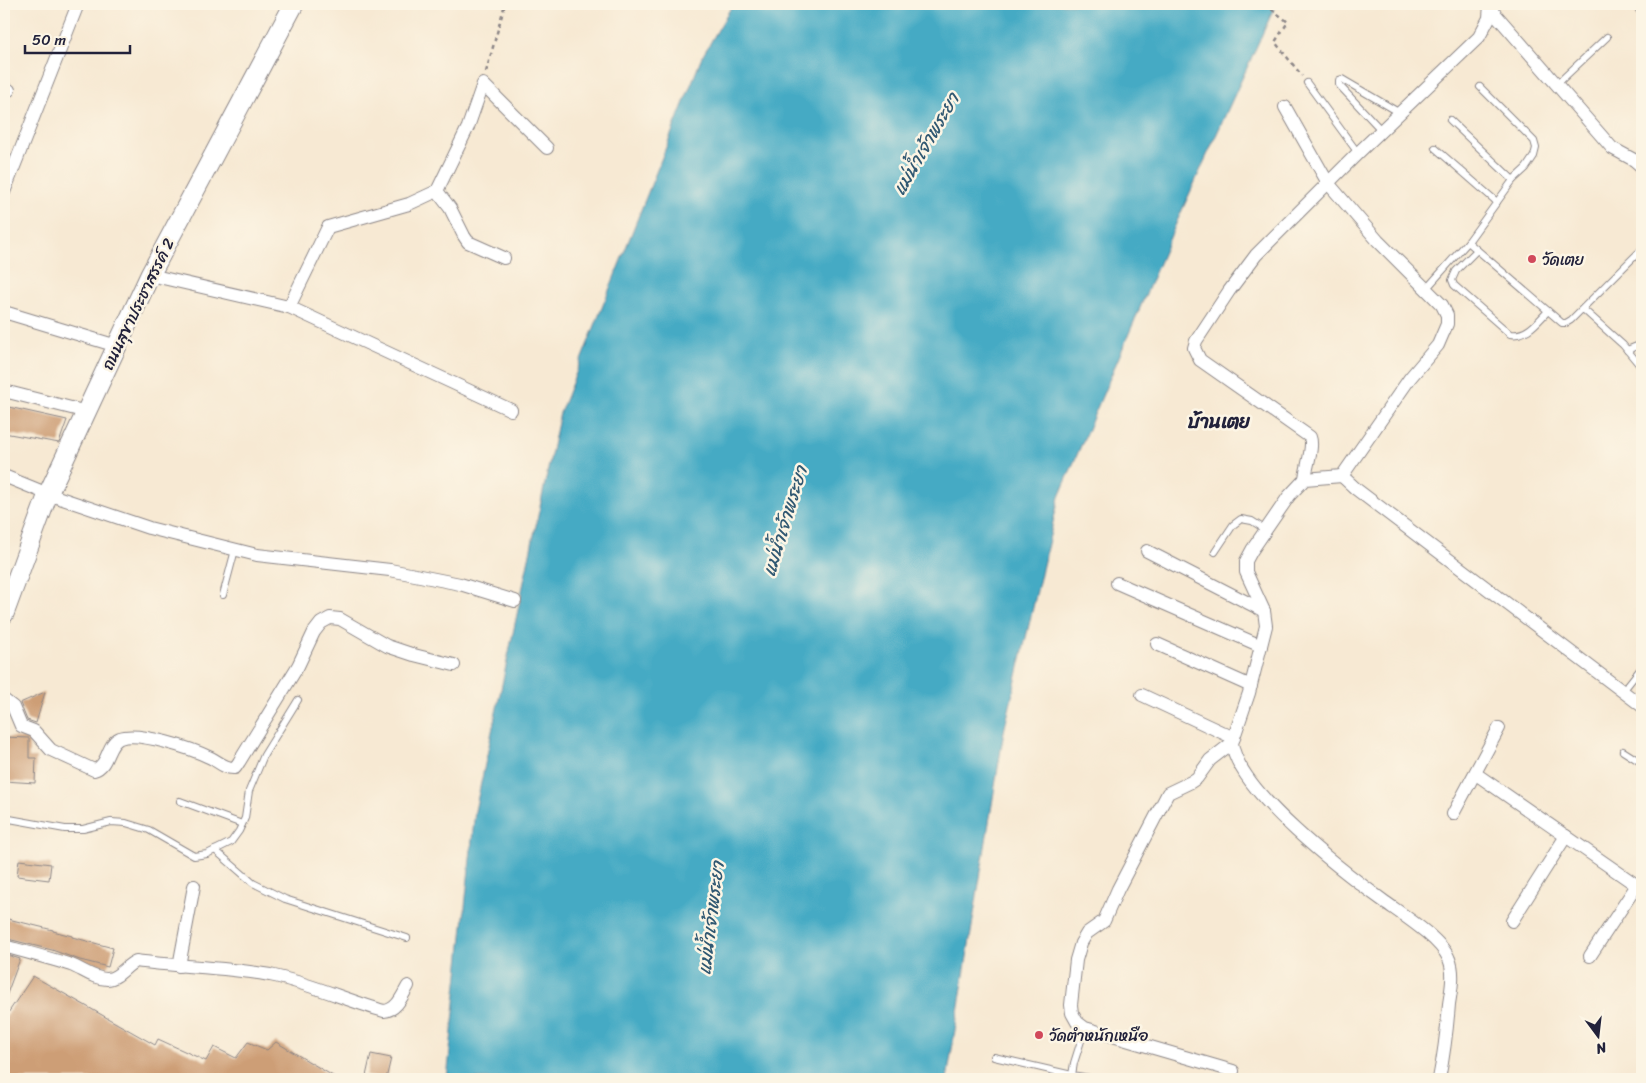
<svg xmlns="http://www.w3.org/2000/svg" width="1646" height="1083" font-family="Sriracha,'Playpen Sans Thai',sans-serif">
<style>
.water{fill:#44aac4;stroke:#336680}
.building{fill:#cd9e76}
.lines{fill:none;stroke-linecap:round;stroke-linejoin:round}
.lane-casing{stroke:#8c8687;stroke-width:8}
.street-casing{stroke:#8c8687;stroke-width:14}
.secondary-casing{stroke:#8c8687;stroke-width:21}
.path{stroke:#8c8687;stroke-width:2.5;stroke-dasharray:4 4;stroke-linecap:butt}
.lane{stroke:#fff;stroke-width:6}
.street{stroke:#fff;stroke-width:12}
.secondary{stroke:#fff;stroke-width:19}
.poi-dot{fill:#d1495b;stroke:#fcf5e5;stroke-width:2}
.labels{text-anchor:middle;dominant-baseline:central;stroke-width:5;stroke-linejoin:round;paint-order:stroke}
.poi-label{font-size:16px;fill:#22223b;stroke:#fcf5e5;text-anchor:start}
.street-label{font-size:16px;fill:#22223b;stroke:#fcf5e5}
.water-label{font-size:18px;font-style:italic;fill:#305872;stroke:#fcf5e5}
.quarter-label{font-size:19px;font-weight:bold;fill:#22223b;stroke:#fcf5e5}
</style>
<rect width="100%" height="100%" fill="#fcf5e5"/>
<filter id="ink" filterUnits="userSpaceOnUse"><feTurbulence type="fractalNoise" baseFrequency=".02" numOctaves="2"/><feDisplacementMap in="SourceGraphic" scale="10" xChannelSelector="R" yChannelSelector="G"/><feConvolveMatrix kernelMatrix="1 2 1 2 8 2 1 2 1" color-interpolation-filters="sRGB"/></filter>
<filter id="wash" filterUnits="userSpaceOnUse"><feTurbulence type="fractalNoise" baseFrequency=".0096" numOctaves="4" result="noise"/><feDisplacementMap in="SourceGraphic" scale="20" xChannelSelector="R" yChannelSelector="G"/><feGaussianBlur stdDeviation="1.12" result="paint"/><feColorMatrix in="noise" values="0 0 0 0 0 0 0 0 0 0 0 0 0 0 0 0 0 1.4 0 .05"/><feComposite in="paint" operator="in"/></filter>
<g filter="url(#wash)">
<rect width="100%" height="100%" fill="#f7e9d3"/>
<path class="water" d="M733 4H1276L1178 219 1059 497 1004 731 947 1079H447L475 811 560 413 702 57Z"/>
<g id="blocks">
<g class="building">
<path d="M4 406 67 420 59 443 4 433Z"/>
<path d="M45 692 36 723 27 720 20 703Z"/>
<path d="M4 737 29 738V758H36L35 783 4 781Z"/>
<path d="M19 860 51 864 49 880 17 876Z"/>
<path d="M4 918 53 930V931L72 936V937L113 948 108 967 80 960 52 950 4 938Z"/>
<path d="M4 954 20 959 5 999 4 998Z"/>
<path d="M33 976 155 1045 158 1039 206 1061 214 1047 236 1058 248 1042 267 1050 276 1042 338 1079H4V1019Z"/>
<path d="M371 1054 391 1058 386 1079 366 1076Z"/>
</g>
</g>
</g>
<g filter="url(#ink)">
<use href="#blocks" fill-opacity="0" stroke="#8c8687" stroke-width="1"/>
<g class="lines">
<g class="lane-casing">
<g id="lane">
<path d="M1307 83 1358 153"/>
<path d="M1556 85 1607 37"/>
<path d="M1450 120 1513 180"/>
<path d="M1382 131 1339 85V80L1342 79 1400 113"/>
<path d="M1435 148 1497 202"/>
<path d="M1468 242 1562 323H1566L1571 320 1642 249"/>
<path d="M1477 250 1456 271 1452 280 1454 285 1510 334C1527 337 1537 322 1548 311"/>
<path d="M1427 288 1468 242 1513 180 1526 168 1534 156 1536 148 1534 141 1480 87"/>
<path d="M1583 309 1623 345 1642 368"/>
<path d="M1627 350 1642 344"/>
<path d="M1215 552 1233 525 1241 519 1252 521 1266 530"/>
<path d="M223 595 235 550"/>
<path d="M1623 691 1642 667"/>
<path d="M1623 751 1642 763"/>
<path d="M180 801 242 824"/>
<path d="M4 818 65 829H83L111 822 126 823 149 830 194 856 207 854 231 842 239 831 245 818 249 791 264 755 298 700"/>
<path d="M215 850 253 883 285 899 407 938"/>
<path d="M1085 1028 1074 1063 1072 1075 1095 1079"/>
<path d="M994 1057 1072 1075 1070 1079"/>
</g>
</g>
<g class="street-casing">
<g id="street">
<path d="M1639 4 1642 9"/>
<path d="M1490 8 1612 148 1634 160 1642 167"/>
<path d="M4 89 9 90"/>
<path d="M1285 107 1328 183 1378 241 1442 305 1447 315V324L1438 345 1410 378 1342 476 1356 489 1642 706"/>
<path d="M437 191 450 208 464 236 468 242 504 258"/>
<path d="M4 192 78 4"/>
<path d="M150 275 289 307 511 410"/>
<path d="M289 307 328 227 409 204 437 191 468 127 483 84 547 148"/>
<path d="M4 312 117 346"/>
<path d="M4 391 87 412"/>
<path d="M4 476 48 494 149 528 257 555 390 570 460 584 515 601"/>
<path d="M1342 476 1305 479 1289 496 1252 550 1246 561V572L1264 611 1266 626 1249 693 1232 743C1238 792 1345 873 1385 902 1403 915 1441 939 1449 959 1455 973 1451 990 1449 1004 1447 1030 1444 1054 1439 1079"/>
<path d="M1305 479C1306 467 1314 447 1310 437L1200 360 1194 348 1196 341 1229 291 1256 255 1358 153 1479 37 1489 18 1490 4"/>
<path d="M1147 551 1264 611"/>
<path d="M1117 583 1261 646"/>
<path d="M1157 644 1251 686"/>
<path d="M1142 695 1234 738"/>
<path d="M4 700 13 707 21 726 34 731 51 750 94 770C109 766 106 744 120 738 139 731 193 749 211 758 219 762 225 769 235 768L239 762 298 666 314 632 321 623 330 618 340 619 387 646 414 655 454 665"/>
<path d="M1232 743 1210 760 1197 778 1191 782 1168 793 1118 889 1104 921 1087 933 1081 943 1076 960 1071 1005 1072 1013 1077 1022 1085 1028 1233 1071"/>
<path d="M1476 774 1642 889"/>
<path d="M1453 814 1499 728"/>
<path d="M1512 921 1566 836"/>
<path d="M4 946C26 952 49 958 71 965 82 969 94 979 107 979 118 979 126 965 136 961 181 967 226 967 270 975 309 983 346 1000 384 1011 397 1010 402 996 408 986"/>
<path d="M1590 956 1637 885"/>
<path d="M179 966 194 886"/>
</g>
</g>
<g class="secondary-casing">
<path id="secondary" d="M4 614 48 494 150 275 294 4"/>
</g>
<g class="path">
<path d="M1265 4 1288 22 1275 42 1302 76"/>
<path d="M486 72 505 4"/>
</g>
<use href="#lane" class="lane"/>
<use href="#street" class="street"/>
<use href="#secondary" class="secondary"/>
</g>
</g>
<g class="poi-dot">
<circle cx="1532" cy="259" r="5"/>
<circle cx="1039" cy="1035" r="5"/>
</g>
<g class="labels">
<g class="poi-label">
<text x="1542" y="259">วัดเตย</text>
<text x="1049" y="1035">วัดตำหนักเหนือ</text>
</g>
<g class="street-label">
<text transform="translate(138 304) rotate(-64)">ถนนสุขาประชาสรรค์ 2</text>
</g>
<g class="water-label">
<text transform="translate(926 144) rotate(-60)">แม่น้ำเจ้าพระยา</text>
<text transform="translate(785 521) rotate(-73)">แม่น้ำเจ้าพระยา</text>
<text transform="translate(711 918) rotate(-83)">แม่น้ำเจ้าพระยา</text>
</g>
<g class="quarter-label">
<text x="1219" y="421">บ้านเตย</text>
</g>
</g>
<rect width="1646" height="1083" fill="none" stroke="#fcf5e5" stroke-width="20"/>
<g transform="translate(1598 1036) rotate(165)" stroke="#fcf5e5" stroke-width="4" paint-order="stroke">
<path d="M0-4L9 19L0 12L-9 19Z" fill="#22223b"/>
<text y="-8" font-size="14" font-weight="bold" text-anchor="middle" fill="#22223b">N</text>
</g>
<path d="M25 45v8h105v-8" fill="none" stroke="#22223b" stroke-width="2.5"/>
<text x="32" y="45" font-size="15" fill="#22223b" stroke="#fcf5e5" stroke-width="4" paint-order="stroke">50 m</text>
</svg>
